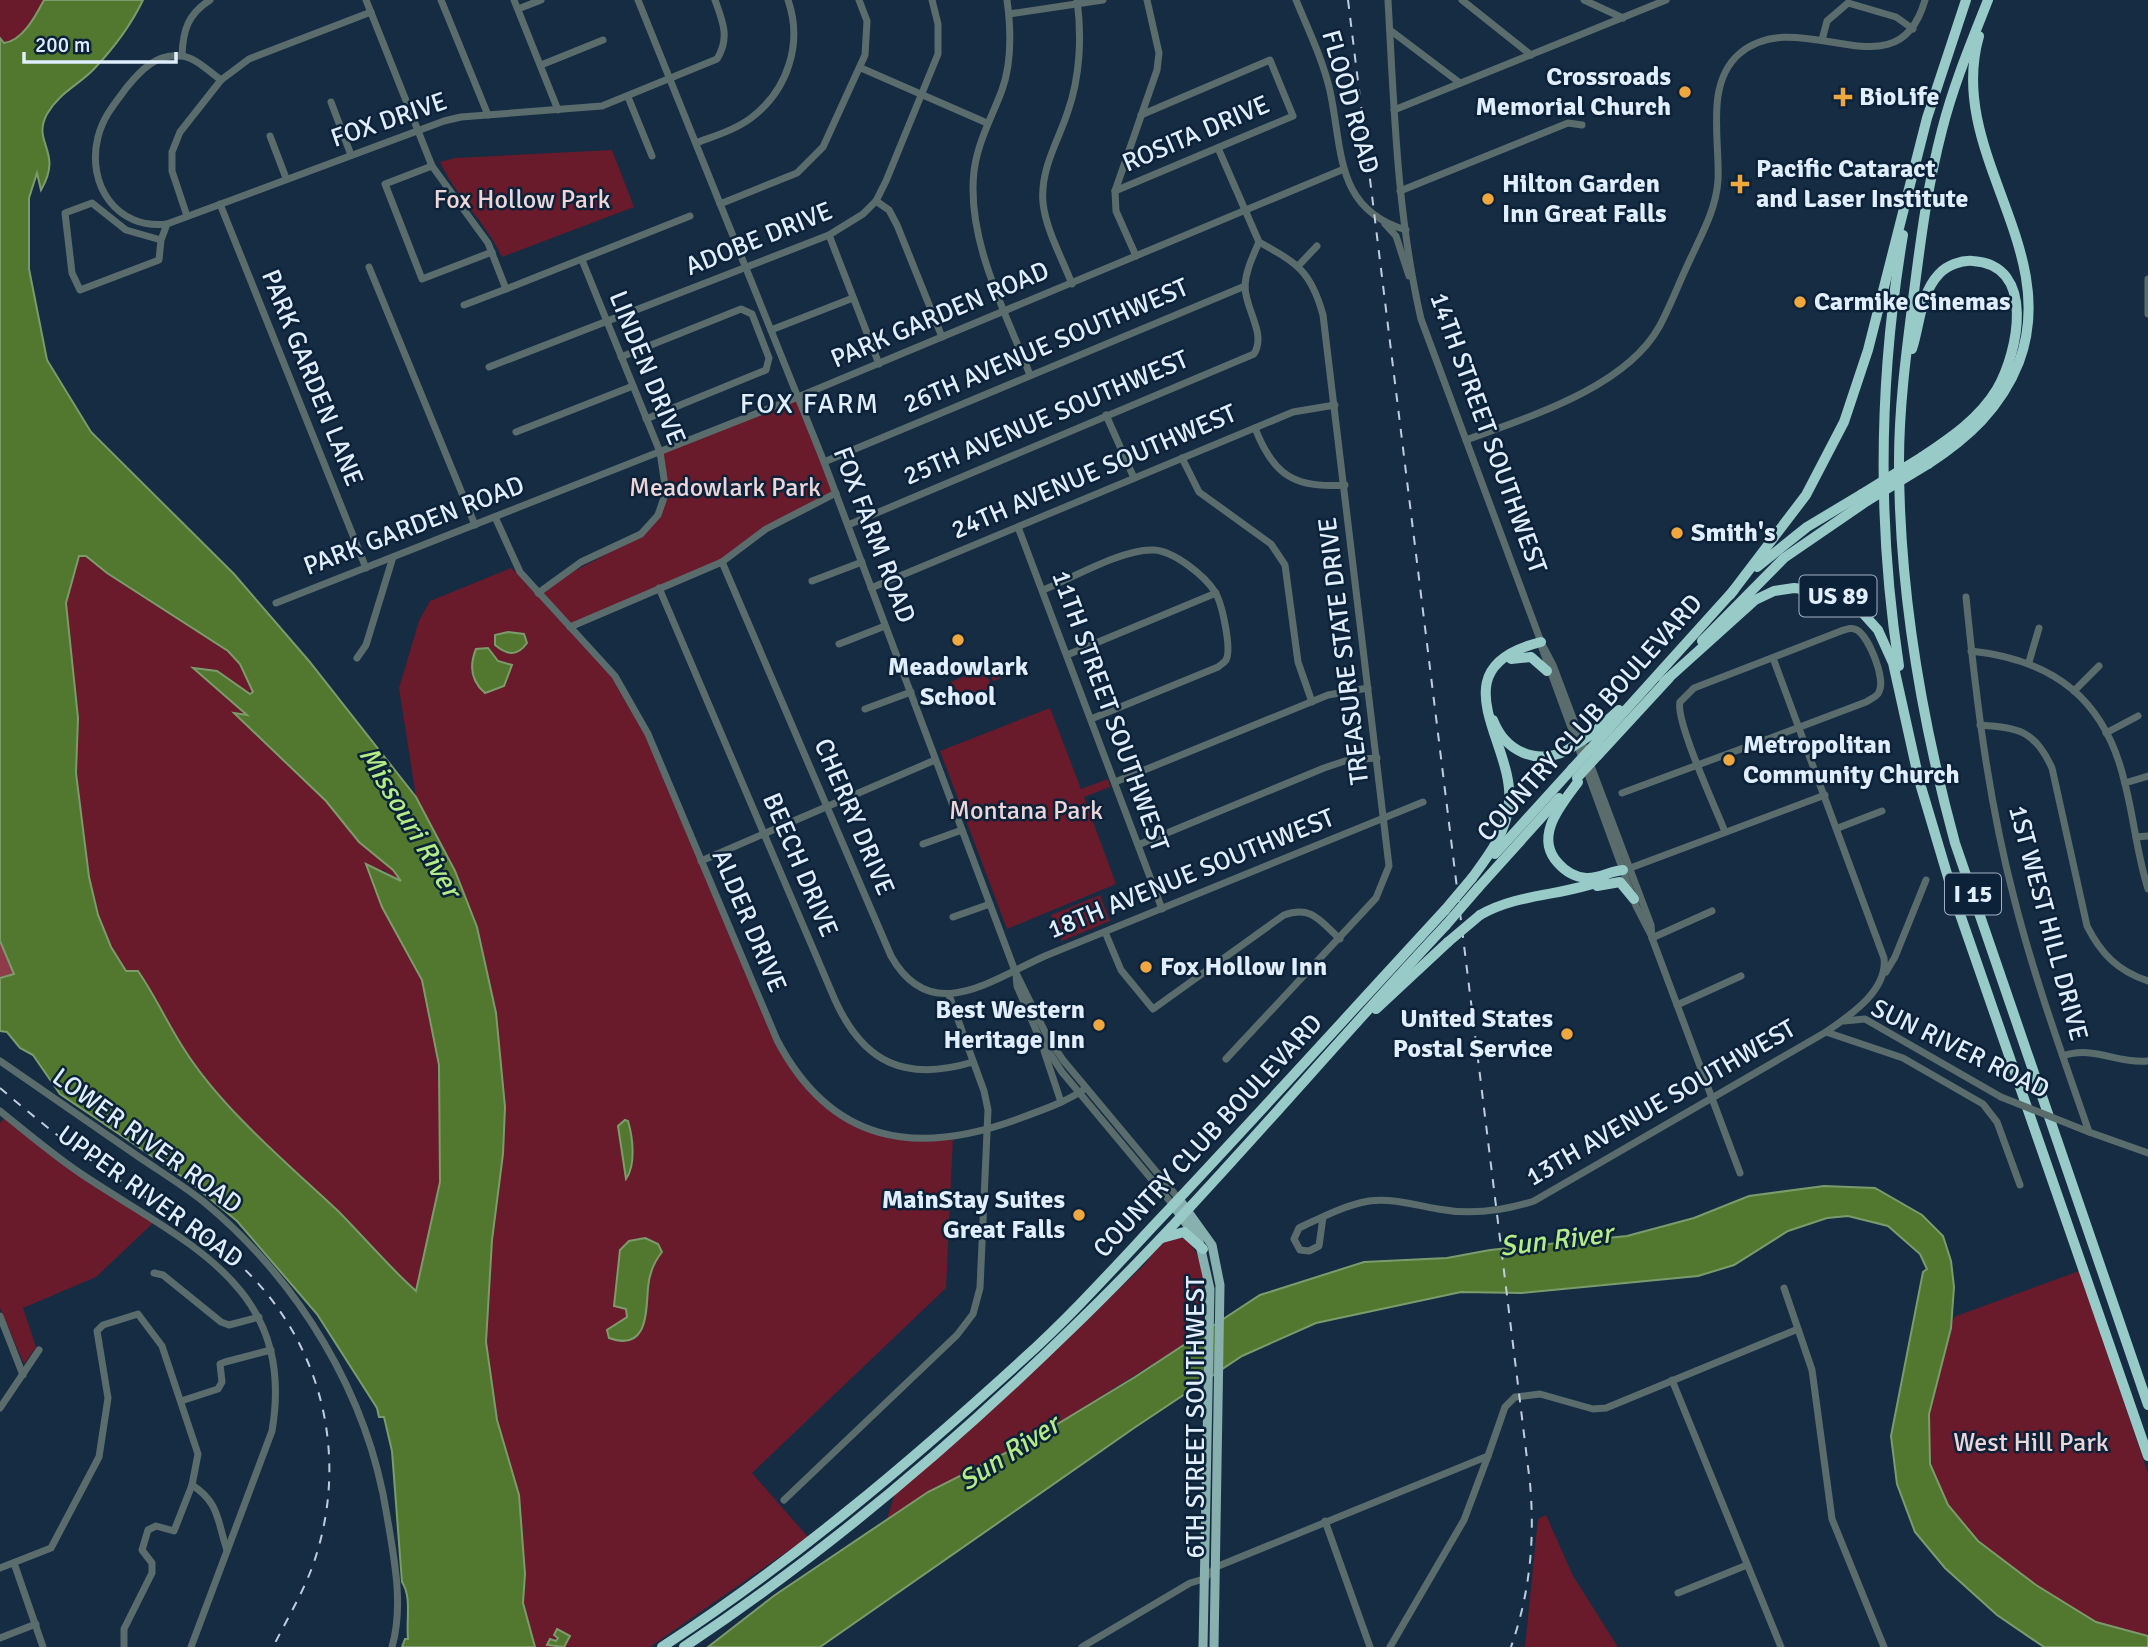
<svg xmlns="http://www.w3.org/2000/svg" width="2148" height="1647" font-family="Signika,sans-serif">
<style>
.green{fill:#691a2b}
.forest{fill:#8e3c49}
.water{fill:#51782e;stroke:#7c9b6c;stroke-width:2;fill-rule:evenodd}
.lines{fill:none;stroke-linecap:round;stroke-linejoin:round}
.minor{stroke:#5a6d6c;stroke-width:7}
.major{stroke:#87b0ae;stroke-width:9}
.highway{stroke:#98cac8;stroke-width:10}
.rail{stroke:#bfcedf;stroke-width:2;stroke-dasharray:9 9;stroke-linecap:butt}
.minor-bridge{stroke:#5a6d6c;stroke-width:7}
.highway-bridge{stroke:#98cac8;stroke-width:10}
.poi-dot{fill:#efa73e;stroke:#0c2239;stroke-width:2.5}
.labels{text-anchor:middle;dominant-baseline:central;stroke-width:5;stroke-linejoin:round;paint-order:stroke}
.shield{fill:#0c2239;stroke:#a0b1c3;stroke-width:2}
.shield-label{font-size:24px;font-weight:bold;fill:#e0eefe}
.poi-label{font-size:26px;font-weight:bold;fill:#e0eefe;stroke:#0c2239;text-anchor:start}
.street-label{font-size:26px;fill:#e0eefe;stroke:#0c2239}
.park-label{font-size:26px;fill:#eed5d7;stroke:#0c2239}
.neighbourhood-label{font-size:28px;letter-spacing:2px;fill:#e0eefe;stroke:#0c2239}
.water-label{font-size:28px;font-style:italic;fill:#b4ec87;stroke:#0c2239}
</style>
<rect width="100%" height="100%" fill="#162c43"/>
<g class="green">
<path d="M0 0H44C36 15 23 41 4 43L0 38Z"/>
<path d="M612 150 634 207 502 257C486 222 456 197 440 162L455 158Z"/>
<path d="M798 397 836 493 766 529 736 554 571 627 627 692 777 1040 818 1099 862 1127 885 1134 953 1138 946 1288 752 1473 808 1537 650 1647H535L523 1603 525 1574 519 1495 497 1420 486 1342 492 1240 503 1154 505 1107 496 1013 477 927 455 871 416 797 399 688 419 621 430 601 511 568 539 592C573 565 665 540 665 490 666 478 662 464 660 452Z"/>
<path d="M78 556H86L107 573 228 651 240 664 253 692 249 694 217 671 249 716 236 713 326 801 359 842 393 870 403 884 382 869V907L422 980 439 1065 440 1182 416 1291C390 1265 365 1237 338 1211 287 1162 222 1109 184 1049 167 1023 156 998 138 971H126L111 947 98 915 89 877 76 773 78 718 66 603Z"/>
<path d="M1002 659 1007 666 1001 678 993 681 990 673Z"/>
<path d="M981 669 990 681 988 689 974 696 958 694 951 682Z"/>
<path d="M1050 708 1081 789 1108 779 1110 787 1084 797 1116 884 1007 929 940 751Z"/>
<path d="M1100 895 1110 921 1062 941 1051 915Z"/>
<path d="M6 1116 51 1152 155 1221 96 1277 23 1308 36 1347 24 1364 0 1308V1123Z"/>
<path d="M1179 1234C1212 1256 1203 1299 1201 1334L1031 1440 928 1492 887 1519 896 1490 1074 1331 1144 1265 1165 1239Z"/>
<path d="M2079 1271 2148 1473V1636C2131 1631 2112 1628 2096 1622 2042 1599 1942 1524 1930 1464 1920 1418 1940 1361 1954 1317Z"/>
<path d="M1546 1515 1573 1576 1618 1647H1525L1538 1519Z"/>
</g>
<path class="forest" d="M0 941 14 974 0 978Z"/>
<g class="water">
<path d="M44 0H143C131 25 112 50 93 70 77 86 59 93 47 114 31 143 64 151 41 190L37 173 29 198V269L47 360 91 432 234 574 309 661 416 797 455 871 477 927 496 1013 505 1107 503 1154 492 1240 486 1342 497 1420 519 1495 525 1574 523 1603 535 1647H402L405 1639H408C406 1620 412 1597 402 1582L392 1451 384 1417H379L377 1408 317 1314 237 1221 190 1182 60 1094 33 1055 20 1048 7 1032 0 1031V978L14 974 0 941V38L4 43C23 41 36 15 44 0ZM79 556H86L107 573 228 651 240 664 253 692 250 694 217 671 193 668 247 715 234 713 326 801 359 842 393 870 401 881 366 864 382 907 422 980 439 1065 440 1182 416 1291C388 1266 364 1237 338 1211 287 1163 221 1108 184 1049 167 1023 156 997 138 971H126L111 947 98 915 89 877 76 773 78 718 66 603Z"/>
<path d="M508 632 524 634 527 643C517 657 507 655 495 645V635Z"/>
<path d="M488 648 498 661 512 665 504 686 485 693C471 681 469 666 476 649Z"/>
<path d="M625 1120 628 1121C633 1138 636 1165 626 1179L618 1126Z"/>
<path d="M1824 1186 1875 1188 1922 1215 1943 1236 1951 1261 1954 1287 1951 1328 1929 1414 1930 1464 1948 1505 1978 1541 2036 1585 2096 1622 2148 1636V1647H2044L1997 1615 1945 1568 1915 1532 1897 1484 1891 1436 1923 1272 1927 1269 1920 1254 1888 1226 1848 1216 1827 1218 1788 1231 1734 1265 1698 1276 1522 1293 1461 1292 1316 1323 1242 1356 1134 1428 820 1647H708L775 1595 928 1492 1031 1440 1135 1377 1260 1295 1364 1262 1447 1258 1490 1250 1627 1236 1694 1218 1749 1196Z"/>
<path d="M645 1238 658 1244 662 1252C654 1262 649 1274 648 1288 646 1312 648 1352 609 1338L607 1330 627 1317 626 1309 614 1306 620 1250 629 1241Z"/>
<path d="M557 1629 570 1636 564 1647 547 1645 550 1639 556 1641 558 1638 554 1635Z"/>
</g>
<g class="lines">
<g class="minor">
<path d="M366 0 432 166 488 243 506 289 690 216"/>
<path d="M441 0 488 115"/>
<path d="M514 0 558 110"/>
<path d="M638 0 824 462 1015 971 1048 1038 1063 1060 1179 1199"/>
<path d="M1007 0C1011 29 1012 62 1002 90 992 117 978 141 974 171 966 240 1006 313 1030 375"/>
<path d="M1296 0C1308 29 1323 60 1330 91 1343 151 1335 209 1406 230"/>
<path d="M1388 0C1394 107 1397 215 1421 319L1541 642 1553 665 1651 925 1652 938 1740 1173"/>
<path d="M1462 0 1531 55"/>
<path d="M1584 0 1623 18"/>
<path d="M518 9 541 0"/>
<path d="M1009 14 1103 0"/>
<path d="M1390 30 1460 83"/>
<path d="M1822 40 1827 21 1848 3 1896 17 1913 29"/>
<path d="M182 55C183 30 188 14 210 0"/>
<path d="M541 65 603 40"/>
<path d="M861 68 987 123"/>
<path d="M221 80C209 72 195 56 180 56 156 54 141 70 127 87 115 103 103 117 98 137 86 185 117 230 167 224L444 121 461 117 602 106 717 59C730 38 723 22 715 0"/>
<path d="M628 97 652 156"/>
<path d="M331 102 351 155"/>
<path d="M1394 110 1666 0"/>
<path d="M270 136 286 178"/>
<path d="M696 143C714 136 735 130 751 118 788 90 803 43 788 0"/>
<path d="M1218 148 1259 242C1297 263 1311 271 1323 315L1389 866 1376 898 1226 1059"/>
<path d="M432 166 385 184 422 279 492 252"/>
<path d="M1115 191 1293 116 1270 60 1141 115"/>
<path d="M1400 191 1568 123 1582 125"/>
<path d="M876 201 889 210 897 225 942 337"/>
<path d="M220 204 366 568"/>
<path d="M720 204 797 173 823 147 865 55 867 21 859 0"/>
<path d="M187 216 172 171V152L180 132 221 80 249 59 371 12"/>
<path d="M1385 224 1396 236 1409 276"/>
<path d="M829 235 879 364"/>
<path d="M161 240 126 230 92 203 65 213 72 273 80 290 159 260 161 240 167 224"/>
<path d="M1136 256 1116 211 1115 191 1157 70 1159 53 1147 0"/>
<path d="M1299 265 1317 246"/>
<path d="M369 267 475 525"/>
<path d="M2148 279V314"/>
<path d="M1072 284C1062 258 1046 230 1043 203 1040 169 1058 142 1068 111 1080 77 1082 36 1077 0"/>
<path d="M464 305 506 289"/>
<path d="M771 330 853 298"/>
<path d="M621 357 741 309 752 314 769 358 766 370 646 419"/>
<path d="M489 367 829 235 863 214 876 201 886 181 938 54V24L932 0"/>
<path d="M1106 415 1134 478"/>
<path d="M1255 428C1273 475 1295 489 1345 485"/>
<path d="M516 432 633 386"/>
<path d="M1466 440C1528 417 1625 388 1659 327 1670 307 1678 285 1688 264 1700 237 1716 211 1718 180 1720 140 1705 84 1739 54 1800 1 1897 99 1925 0"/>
<path d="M1182 458 1199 492 1271 544 1285 565 1298 662 1312 702"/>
<path d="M824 462 1245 286"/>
<path d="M495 517 520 572 615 676 648 734 777 1040C831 1143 915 1157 1018 1119 1041 1110 1065 1103 1086 1088"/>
<path d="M848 525 1254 354C1267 333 1244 308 1245 285 1246 270 1253 256 1259 242"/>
<path d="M1018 527 1162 909"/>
<path d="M722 562 891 956C931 1027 991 980 1045 956L1423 802"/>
<path d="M812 581 862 562"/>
<path d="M659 588 835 1000C864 1064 906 1082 973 1062"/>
<path d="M871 588 1293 412 1335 405"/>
<path d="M1043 590C1072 578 1124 548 1154 550 1174 551 1205 576 1215 592 1222 603 1232 649 1226 660 1224 663 1220 665 1218 667L1091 719"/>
<path d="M538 593 581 562 641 534 658 515 666 492 660 452 582 260"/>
<path d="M1966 597C1976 698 1988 799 2014 898 2034 977 2062 1054 2089 1132L2148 1153"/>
<path d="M276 603 798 397 1344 169"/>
<path d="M570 627 722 562 766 529 836 493"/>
<path d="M839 644 885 626"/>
<path d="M1542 648 1636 906 1652 937"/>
<path d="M1971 651C2055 660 2106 700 2125 784 2134 818 2137 855 2148 889"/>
<path d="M1067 655 1216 593"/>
<path d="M357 658 366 645 393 557"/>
<path d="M2029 662 2039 628"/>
<path d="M2074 691 2099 666"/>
<path d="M865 709 911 692"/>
<path d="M1980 725C2020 728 2035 731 2052 768L2087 926C2101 954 2118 971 2148 981"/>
<path d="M2106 733 2138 716"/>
<path d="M1115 782 1328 695 1368 688"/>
<path d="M2125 783 2148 776"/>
<path d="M1622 793C1703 763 1785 733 1866 702 1870 699 1877 697 1879 692 1886 679 1869 637 1857 630 1851 627 1847 629 1841 631L1694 688 1680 702C1675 720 1716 809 1725 832"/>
<path d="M1838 828 1882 811"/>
<path d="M2136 837 2148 836"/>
<path d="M923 844 962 830"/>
<path d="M1138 845 1324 768 1348 760 1377 758"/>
<path d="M701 861 935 760"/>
<path d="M1625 870 1825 795"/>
<path d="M953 917 990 904"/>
<path d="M1105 932 1121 970 1153 1009 1284 915C1312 905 1320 921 1340 939"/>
<path d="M1652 938 1712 911"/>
<path d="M1886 972 1895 957 1926 880"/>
<path d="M1016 975 1017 986 1039 1037 1062 1072 1173 1205"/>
<path d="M1677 1005 1741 976"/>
<path d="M1844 1021 1865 1019 2001 1097"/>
<path d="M1826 1032 1903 1058 1983 1104 1997 1122 2020 1185"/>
<path d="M1044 1051 1061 1102"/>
<path d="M2063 1056C2093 1045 2117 1064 2148 1061"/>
<path d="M0 1061C46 1093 93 1125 139 1157 161 1172 184 1186 204 1202 299 1281 368 1394 387 1516 394 1558 404 1605 392 1647"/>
<path d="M0 1111C26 1132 52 1154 80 1173 182 1242 297 1283 272 1431L191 1647"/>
<path d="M1323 1217 1319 1246 1309 1251 1300 1250 1294 1239 1299 1228 1303 1226C1324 1216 1346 1205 1369 1201 1393 1198 1415 1205 1438 1209 1470 1215 1503 1211 1534 1201L1826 1032C1849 1016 1888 991 1884 958L1773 658"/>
<path d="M154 1273 163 1275 221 1322 229 1325 259 1317"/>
<path d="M1784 1288 1812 1370 1832 1519 1884 1647"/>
<path d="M0 1316 23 1375"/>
<path d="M1672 1380 1781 1647"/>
<path d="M181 1401 218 1389 222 1382 220 1364 225 1362 271 1350"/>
<path d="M0 1408 39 1350"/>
<path d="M192 1485C220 1503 217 1521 227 1550"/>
<path d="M784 1500 957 1335 973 1314 980 1288 988 1110 984 1091 949 995"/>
<path d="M1325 1521 1370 1647"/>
<path d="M14 1563 43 1647"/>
<path d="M0 1568 51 1548 99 1457 108 1398 97 1331 103 1325 138 1314 162 1346 198 1454 192 1485 174 1531 156 1526 148 1530 142 1550 152 1563V1573L124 1629V1647"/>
<path d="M1678 1593 1747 1565"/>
<path d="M0 1638 36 1624"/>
<path d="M1082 1647 1190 1583 1204 1579 1216 1567 1488 1456 1505 1407 1515 1397 1540 1394 1593 1409 1606 1408 1798 1329"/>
<path d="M1390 1647 1464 1520 1488 1456"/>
</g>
<g class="major">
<path d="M1179 1199 1212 1245 1220 1285 1214 1647"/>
<path d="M1173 1205 1199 1241 1210 1289 1203 1647"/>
</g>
<g class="highway">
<path d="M1988 0C1971 43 1953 86 1942 130 1928 183 1921 237 1914 292 1907 347 1899 405 1899 461 1899 591 1921 718 1955 843L2148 1405"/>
<path d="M1912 349C1920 325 1920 294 1939 274 1947 265 1962 260 1973 261 2037 265 2018 353 1997 389 1979 419 1950 438 1922 457"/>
<path d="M1928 464C1968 438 2001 408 2019 362 2062 248 1946 151 1979 36"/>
<path d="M1757 567 1807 527 1862 494"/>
<path d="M1730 595 1806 495 1844 422 1868 350 1927 118 1966 0"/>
<path d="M1702 641 1784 558 1867 501"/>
<path d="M1511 659 1531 657 1547 671"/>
<path d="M1899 666C1877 523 1879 378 1903 235"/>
<path d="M1664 682 1755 600 1774 591 1794 588 1830 592 1860 610 1878 630 1893 663 1919 780 1953 894 2148 1456"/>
<path d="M1493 720C1505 751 1535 765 1566 751"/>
<path d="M1592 734 1619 710"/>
<path d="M1596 743 1734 590"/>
<path d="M1598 755 1669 678"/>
<path d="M1578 782C1562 804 1533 836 1558 863 1565 871 1575 877 1586 878 1599 879 1610 871 1623 870"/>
<path d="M1495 854 1572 769"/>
<path d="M1472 878C1489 855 1507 832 1509 802 1515 743 1435 668 1541 642"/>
<path d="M1597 886 1620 882 1634 899"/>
<path d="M1478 888 1559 798"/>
<path d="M1480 915C1518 893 1563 896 1604 880"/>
<path d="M1376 1009 1448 942"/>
<path d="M1162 1238 1184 1232 1203 1249"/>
<path d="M662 1647C791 1563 908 1464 1022 1360 1070 1317 1114 1268 1158 1221 1255 1118 1350 1013 1445 910"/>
<path d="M684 1647C821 1556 950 1447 1068 1332 1201 1204 1319 1060 1446 925"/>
</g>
<g class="rail">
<path d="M1348 0 1530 1483C1535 1540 1530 1593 1511 1647"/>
<path d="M0 1088C35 1118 71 1147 109 1173 153 1203 200 1228 239 1264 320 1339 349 1451 316 1556 306 1588 288 1617 273 1647"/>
</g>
<path class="minor-bridge" d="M2001 1097 2089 1132"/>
<g class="highway-bridge">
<path d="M1862 494 1922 457"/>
<path d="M1867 501 1928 464"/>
<path d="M1566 751 1592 734"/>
<path d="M1572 769 1596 743"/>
<path d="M1577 778 1598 755"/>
<path d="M1445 910 1472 878"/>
<path d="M1446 925 1478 888"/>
<path d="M1448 942 1480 915"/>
</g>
</g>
<g class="poi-dot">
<circle cx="1685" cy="92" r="7"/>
<path d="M1839.5 86.5h7v7h7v7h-7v7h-7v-7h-7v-7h7z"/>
<path d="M1736.5 173.5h7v7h7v7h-7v7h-7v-7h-7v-7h7z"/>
<circle cx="1488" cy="199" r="7"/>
<circle cx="1800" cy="302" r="7"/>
<circle cx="1677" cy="533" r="7"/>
<circle cx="958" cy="640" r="7"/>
<circle cx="1729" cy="760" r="7"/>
<circle cx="1146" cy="967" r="7"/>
<circle cx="1099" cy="1025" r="7"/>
<circle cx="1567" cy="1034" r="7"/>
<circle cx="1079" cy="1215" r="7"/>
</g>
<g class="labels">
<g class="shield">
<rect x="1799.5" y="575.5" width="77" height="41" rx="5"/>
<rect x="1945" y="873.5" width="56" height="41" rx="5"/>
</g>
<g class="shield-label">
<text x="1838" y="596">US 89</text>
<text x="1973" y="894">I 15</text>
</g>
<g class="poi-label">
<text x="1671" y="77" text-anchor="end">Crossroads<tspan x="1671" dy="30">Memorial Church</tspan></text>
<text x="1859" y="97">BioLife</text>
<text x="1756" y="169">Pacific Cataract<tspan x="1756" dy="30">and Laser Institute</tspan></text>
<text x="1502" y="184">Hilton Garden<tspan x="1502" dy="30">Inn Great Falls</tspan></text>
<text x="1814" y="302">Carmike Cinemas</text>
<text x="1691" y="533">Smith's</text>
<text x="958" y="667" text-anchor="middle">Meadowlark<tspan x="958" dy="30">School</tspan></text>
<text x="1743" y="745">Metropolitan<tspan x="1743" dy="30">Community Church</tspan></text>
<text x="1160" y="967">Fox Hollow Inn</text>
<text x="1085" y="1010" text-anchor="end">Best Western<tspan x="1085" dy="30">Heritage Inn</tspan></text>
<text x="1553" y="1019" text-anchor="end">United States<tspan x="1553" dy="30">Postal Service</tspan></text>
<text x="1065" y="1200" text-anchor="end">MainStay Suites<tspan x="1065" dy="30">Great Falls</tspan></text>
</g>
<g class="street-label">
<text transform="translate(1350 102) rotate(74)">FLOOD ROAD</text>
<text transform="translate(389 120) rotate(-19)">FOX DRIVE</text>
<text transform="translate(1196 134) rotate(-23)">ROSITA DRIVE</text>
<text transform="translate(759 239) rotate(-22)">ADOBE DRIVE</text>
<text transform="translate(940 315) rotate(-23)">PARK GARDEN ROAD</text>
<text transform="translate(1046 346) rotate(-23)">26TH AVENUE SOUTHWEST</text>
<text transform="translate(647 368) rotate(68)">LINDEN DRIVE</text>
<text transform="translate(312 378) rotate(68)">PARK GARDEN LANE</text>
<text transform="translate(1046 418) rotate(-23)">25TH AVENUE SOUTHWEST</text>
<text transform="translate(1488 433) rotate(70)">14TH STREET SOUTHWEST</text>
<text transform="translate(1094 472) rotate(-23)">24TH AVENUE SOUTHWEST</text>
<text transform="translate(414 526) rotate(-21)">PARK GARDEN ROAD</text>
<text transform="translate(874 535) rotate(69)">FOX FARM ROAD</text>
<text transform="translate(1344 651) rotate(-97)">TREASURE STATE DRIVE</text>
<text transform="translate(1110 711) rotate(70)">11TH STREET SOUTHWEST</text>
<text transform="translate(1590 718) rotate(-48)">COUNTRY CLUB BOULEVARD</text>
<text transform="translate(854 817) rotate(67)">CHERRY DRIVE</text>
<text transform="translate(800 865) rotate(67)">BEECH DRIVE</text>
<text transform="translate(1191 874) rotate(-22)">18TH AVENUE SOUTHWEST</text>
<text transform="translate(749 921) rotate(67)">ALDER DRIVE</text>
<text transform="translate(2048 923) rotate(75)">1ST WEST HILL DRIVE</text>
<text transform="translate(1960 1049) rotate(26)">SUN RIVER ROAD</text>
<text transform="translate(1661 1103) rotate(-30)">13TH AVENUE SOUTHWEST</text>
<text transform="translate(1208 1136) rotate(-47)">COUNTRY CLUB BOULEVARD</text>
<text transform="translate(147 1141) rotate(36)">LOWER RIVER ROAD</text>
<text transform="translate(150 1197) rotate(36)">UPPER RIVER ROAD</text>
<text transform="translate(1196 1417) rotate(-90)">6TH STREET SOUTHWEST</text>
</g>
<g class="park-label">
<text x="522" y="200">Fox Hollow Park</text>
<text x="725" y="488">Meadowlark Park</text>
<text x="1026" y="811">Montana Park</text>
<text x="2031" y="1443">West Hill Park</text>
</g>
<g class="neighbourhood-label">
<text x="810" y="404">FOX FARM</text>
</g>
<g class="water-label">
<text transform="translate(410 822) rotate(59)">Missouri River</text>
<text transform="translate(1556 1240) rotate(-7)">Sun River</text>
<text transform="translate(1009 1453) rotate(-33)">Sun River</text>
</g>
</g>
<path d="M24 52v10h152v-10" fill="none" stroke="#e0eefe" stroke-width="3.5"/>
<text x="35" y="52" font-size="21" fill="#e0eefe" stroke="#0c2239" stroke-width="5" paint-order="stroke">200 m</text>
</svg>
